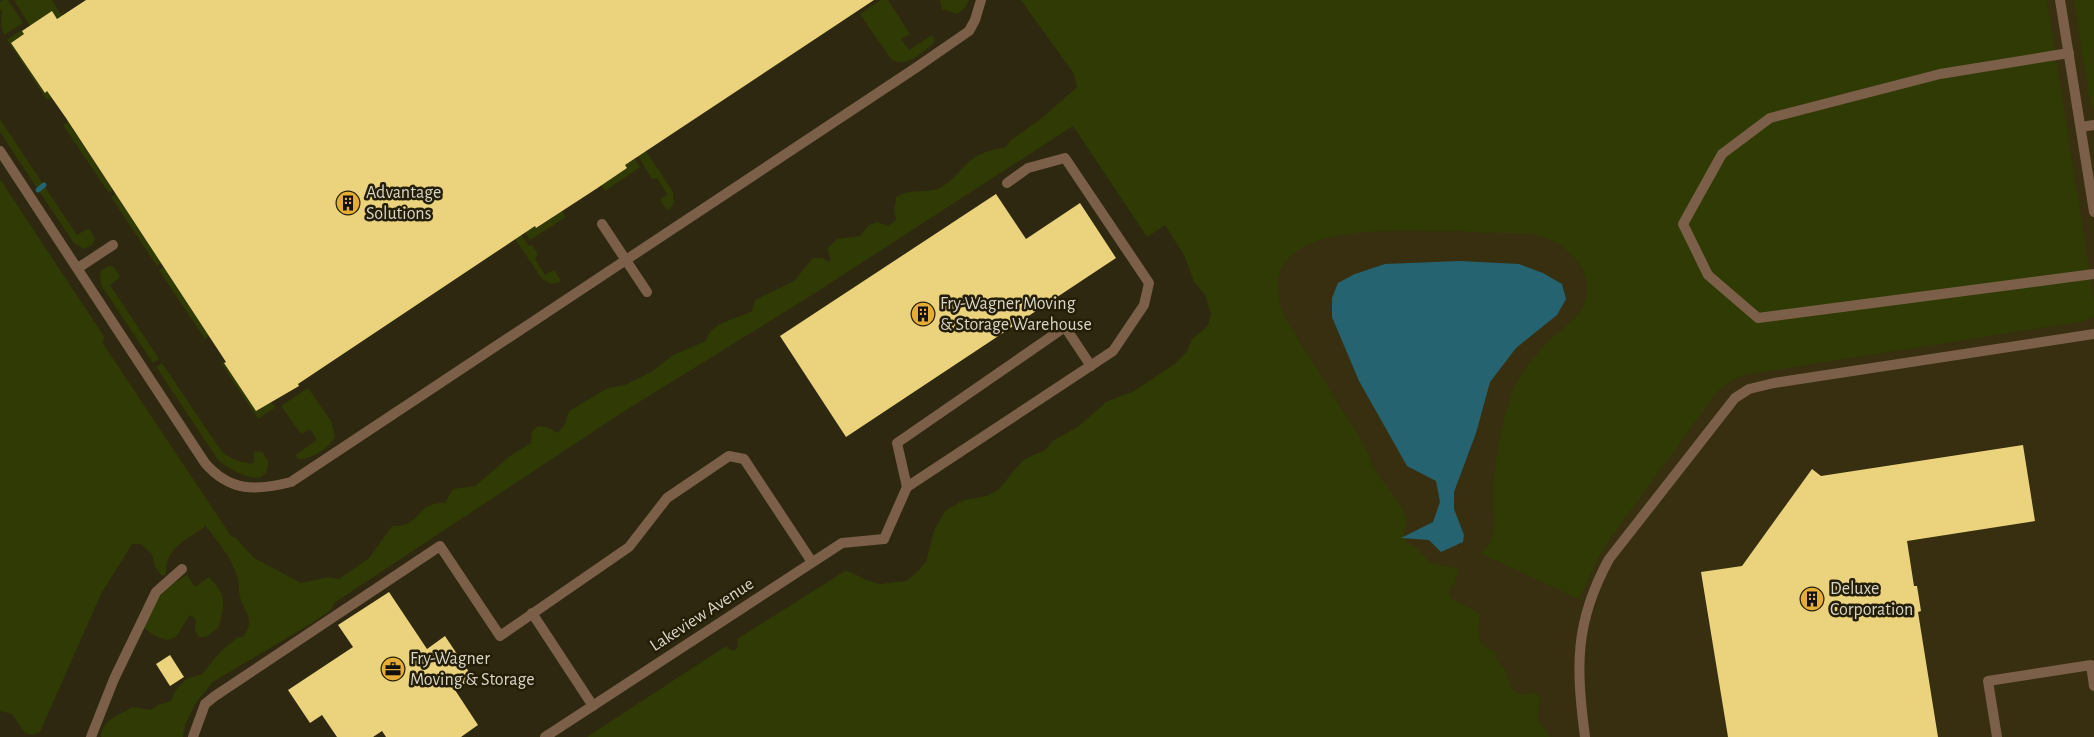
<svg xmlns="http://www.w3.org/2000/svg" width="2094" height="737" font-family="'Alegreya Sans',sans-serif">
<style>
.built{fill:#372f10}
.green{fill:#2f3a04}
.water{fill:#256371}
.lines{fill:none;stroke-linecap:round;stroke-linejoin:round}
.stream{stroke:#256371;stroke-width:5}
.building{fill:#ead37c}
.lane{stroke:#7b5f49;stroke-width:10}
.street{stroke:#7b5f49;stroke-width:10}
.labels{text-anchor:middle;dominant-baseline:central;stroke-width:5;stroke-linejoin:round;paint-order:stroke}
.poi-label{font-size:18px;fill:#d9d5c8;stroke:#241e07;text-anchor:start}
.street-label{font-size:18px;fill:#d9d5c8;stroke:#241e07}
</style>
<rect width="100%" height="100%" fill="#2e2810"/>
<path class="built" d="M1041 0H2094V737H1530Z"/>
<g class="green">
<path d="M3 0H8L23 23 4 35C0 26 1 21 2 12L0 9V2Z"/>
<path d="M14 0H52L62 16 57 19 30 26Z"/>
<path d="M881 0H888L910 34 901 39 909 50 932 35 935 40 933 44C921 53 906 69 891 59L860 14Z"/>
<path d="M940 0H969L965 8 957 14 942 9Z"/>
<path d="M1021 0H2047L2094 300V316L2085 321 1744 375 1734 379 1717 392 1607 543 1598 558 1579 599 1480 553C1486 549 1491 543 1493 535 1496 521 1492 505 1493 490 1495 461 1501 429 1509 401 1516 379 1530 361 1546 344 1562 327 1587 316 1587 288 1587 266 1567 247 1547 238 1533 232 1517 234 1502 233 1483 233 1464 231 1445 231 1389 231 1244 220 1285 318L1358 435 1369 454 1372 466 1402 508 1406 519V525L1404 530 1406 543C1418 546 1422 556 1431 562 1440 568 1452 565 1458 569L1455 583 1450 589 1449 594 1452 599 1479 613C1481 623 1475 634 1482 643 1485 647 1492 650 1496 653V660C1500 664 1504 667 1506 672 1513 690 1511 699 1535 692L1540 698 1538 720 1551 737H587L726 646 730 650H735L738 647 737 639 842 573 846 571 853 573 866 580 880 584 906 581 916 573 926 562 934 531 945 511 964 500 987 496 998 490 1023 460 1045 450 1054 440 1078 427 1106 402 1134 391 1176 363 1187 351 1192 339 1208 326 1211 314 1205 295 1194 282 1184 255 1165 225 1147 237 1073 126 812 295 623 412 334 603 331 610 317 620 213 682 195 704 185 725 183 737H101C100 721 121 714 133 707L151 710 158 705 171 701 175 691 186 679 202 674 222 650 238 637H243C256 618 245 615 240 597 238 589 239 581 236 573 230 556 217 541 206 526 185 541 166 546 166 574L162 576 155 567 152 554 141 544H132L101 594 40 732 32 735 25 733 12 714 0 711V179L105 338 102 342 231 536 236 538 254 558 301 583 328 577 339 579 369 558 392 526C395 526 401 526 404 525 423 518 419 502 445 503L453 489 475 486 510 456 531 443 532 431 538 426 547 427 558 433 565 424 569 411 608 388 625 385 653 371 673 355 706 341C711 321 736 320 752 311L755 300 794 281 813 258H822L829 262 831 259 827 249 837 239 860 236 869 225 877 222 888 226 896 220 894 211 896 197C912 188 923 194 937 189 951 184 959 170 970 161 980 152 993 150 1006 147L1011 140 1042 118 1077 87 1074 74Z"/>
<path d="M2074 0H2094V110L2090 103Z"/>
<path d="M21 30 24 34 11 43 44 92 47 91 51 98 47 100 7 40Z"/>
<path d="M0 119 43 184 37 188 0 132Z"/>
<path d="M68 122 113 190 109 193 63 125Z"/>
<path d="M646 151 673 192 674 203 669 210 666 209 660 200 667 194 657 178 652 179 638 156Z"/>
<path d="M635 159 640 167 605 191 601 185 627 168 625 165Z"/>
<path d="M45 187 77 235 87 229 90 230 95 238 92 245 84 249 74 243 39 191Z"/>
<path d="M116 194 161 263 157 266 111 197Z"/>
<path d="M562 211 566 217 530 240 525 232 535 226 537 228Z"/>
<path d="M521 234 529 246 532 245 538 254 535 259 545 275 554 270 560 279V282L551 284 542 279 515 239Z"/>
<path d="M109 265 114 267 120 277 110 285 159 359 153 363 101 285 100 272Z"/>
<path d="M164 267 209 336 205 339 159 270Z"/>
<path d="M223 362 256 411 270 402 276 407 258 419 221 363Z"/>
<path d="M162 363 222 452C231 459 243 464 254 463V451L262 452 268 460C270 494 230 470 218 460L156 367Z"/>
<path d="M308 388 331 421 335 436C331 448 310 460 298 459L296 456 297 454 317 440 311 430H308L301 434 281 406Z"/>
<path d="M187 575 195 587 209 577C227 596 225 603 219 627L206 637H199L195 631 196 621 193 617 190 615 176 637 167 640 155 636 143 627C157 596 157 593 187 575Z"/>
</g>
<path class="water" d="M1459 261 1519 264 1543 273 1562 284 1566 299 1557 315 1516 348 1490 382 1476 433 1454 492V509L1464 535 1463 542 1441 552 1429 540 1401 538 1433 522 1440 502 1436 481 1407 466 1359 381 1332 317V298L1338 283 1355 274 1385 264Z"/>
<g class="lines">
<path class="stream" d="M38 190 44 185"/>
</g>
<g class="building">
<path d="M86 0H874L625 165 627 168 596 189 536 228 535 226 298 384 299 386 256 411 224 363 226 362 66 118 47 91 45 93 11 43 24 34 22 31 52 11 57 19Z"/>
<path d="M996 194 1026 239 1080 203 1116 258 846 437 780 336Z"/>
<path d="M2023 445 2035 521 1907 541 1914 586H1917L1921 611 1918 612 1938 737H1728L1701 572 1742 566 1812 469 1821 476Z"/>
<path d="M389 592 427 649 445 636 473 678 455 690 478 725 461 737H386L382 731 373 737H337L322 715 310 723 288 690 353 647 338 625Z"/>
<path d="M170 655 184 677 170 686 156 664Z"/>
</g>
<g class="lines">
<g class="lane">
<path d="M2069 53 1940 74 1770 118 1722 154 1683 224 1708 275 1758 318 2094 274"/>
<path d="M2081 127 2094 125"/>
<path d="M0 151 205 463C230 492 256 491 291 482L917 67 969 31 975 20 981 0"/>
<path d="M602 224 647 292"/>
<path d="M78 268 113 245"/>
<path d="M907 487 897 443 1065 327 1091 366"/>
<path d="M884 539 907 487 1113 351 1144 305 1149 283 1065 158 1028 168 1007 183"/>
<path d="M532 613 593 706"/>
<path d="M91 737 114 679 156 592 182 569"/>
<path d="M193 737 205 704 215 696 440 546 500 636 629 547 667 498 729 456 744 459 812 562"/>
<path d="M1585 737C1576 667 1574 623 1609 559L1735 398 1749 389 1774 383 2094 334"/>
<path d="M1997 737 1988 681 2091 665 2094 686"/>
</g>
<g class="street">
<path d="M2060 0 2094 212"/>
<path d="M545 737 842 543 884 539"/>
</g>
</g>
<defs>
<g id="building-disc" transform="scale(1.25)"><circle r="9.5" fill="#e5ad35" stroke="#241e07"/><path d="M-4-6H4V6H1V3H-1V6H-4ZM-2.5-4.3h1.7v1.8h-1.7ZM.8-4.3h1.7v1.8H.8ZM-2.5-1h1.7V.8h-1.7ZM.8-1h1.7V.8H.8Z" fill="#111"/></g>
<g id="office-disc" transform="scale(1.25)"><circle r="9.5" fill="#e5ad35" stroke="#241e07"/><path d="M-6-3h4V-5.5h4V-3h4V5H-6ZM-1-4.5V-3h2v-1.5ZM-6 0V1H6V0Z" fill="#111"/></g>
</defs>
<g fill-rule="evenodd">
<use href="#building-disc" x="348" y="203"/>
<use href="#building-disc" x="923" y="314"/>
<use href="#building-disc" x="1812" y="599"/>
<use href="#office-disc" x="393" y="669"/>
</g>
<g class="labels">
<g class="poi-label">
<text x="366" y="193">Advantage<tspan x="366" dy="21">Solutions</tspan></text>
<text x="940" y="304">Fry-Wagner Moving<tspan x="940" dy="21">&amp; Storage Warehouse</tspan></text>
<text x="1830" y="589">Deluxe<tspan x="1830" dy="21">Corporation</tspan></text>
<text x="410" y="659">Fry-Wagner<tspan x="410" dy="21">Moving &amp; Storage</tspan></text>
</g>
<g class="street-label">
<text transform="translate(702 615) rotate(-33)">Lakeview Avenue</text>
</g>
</g>
</svg>
